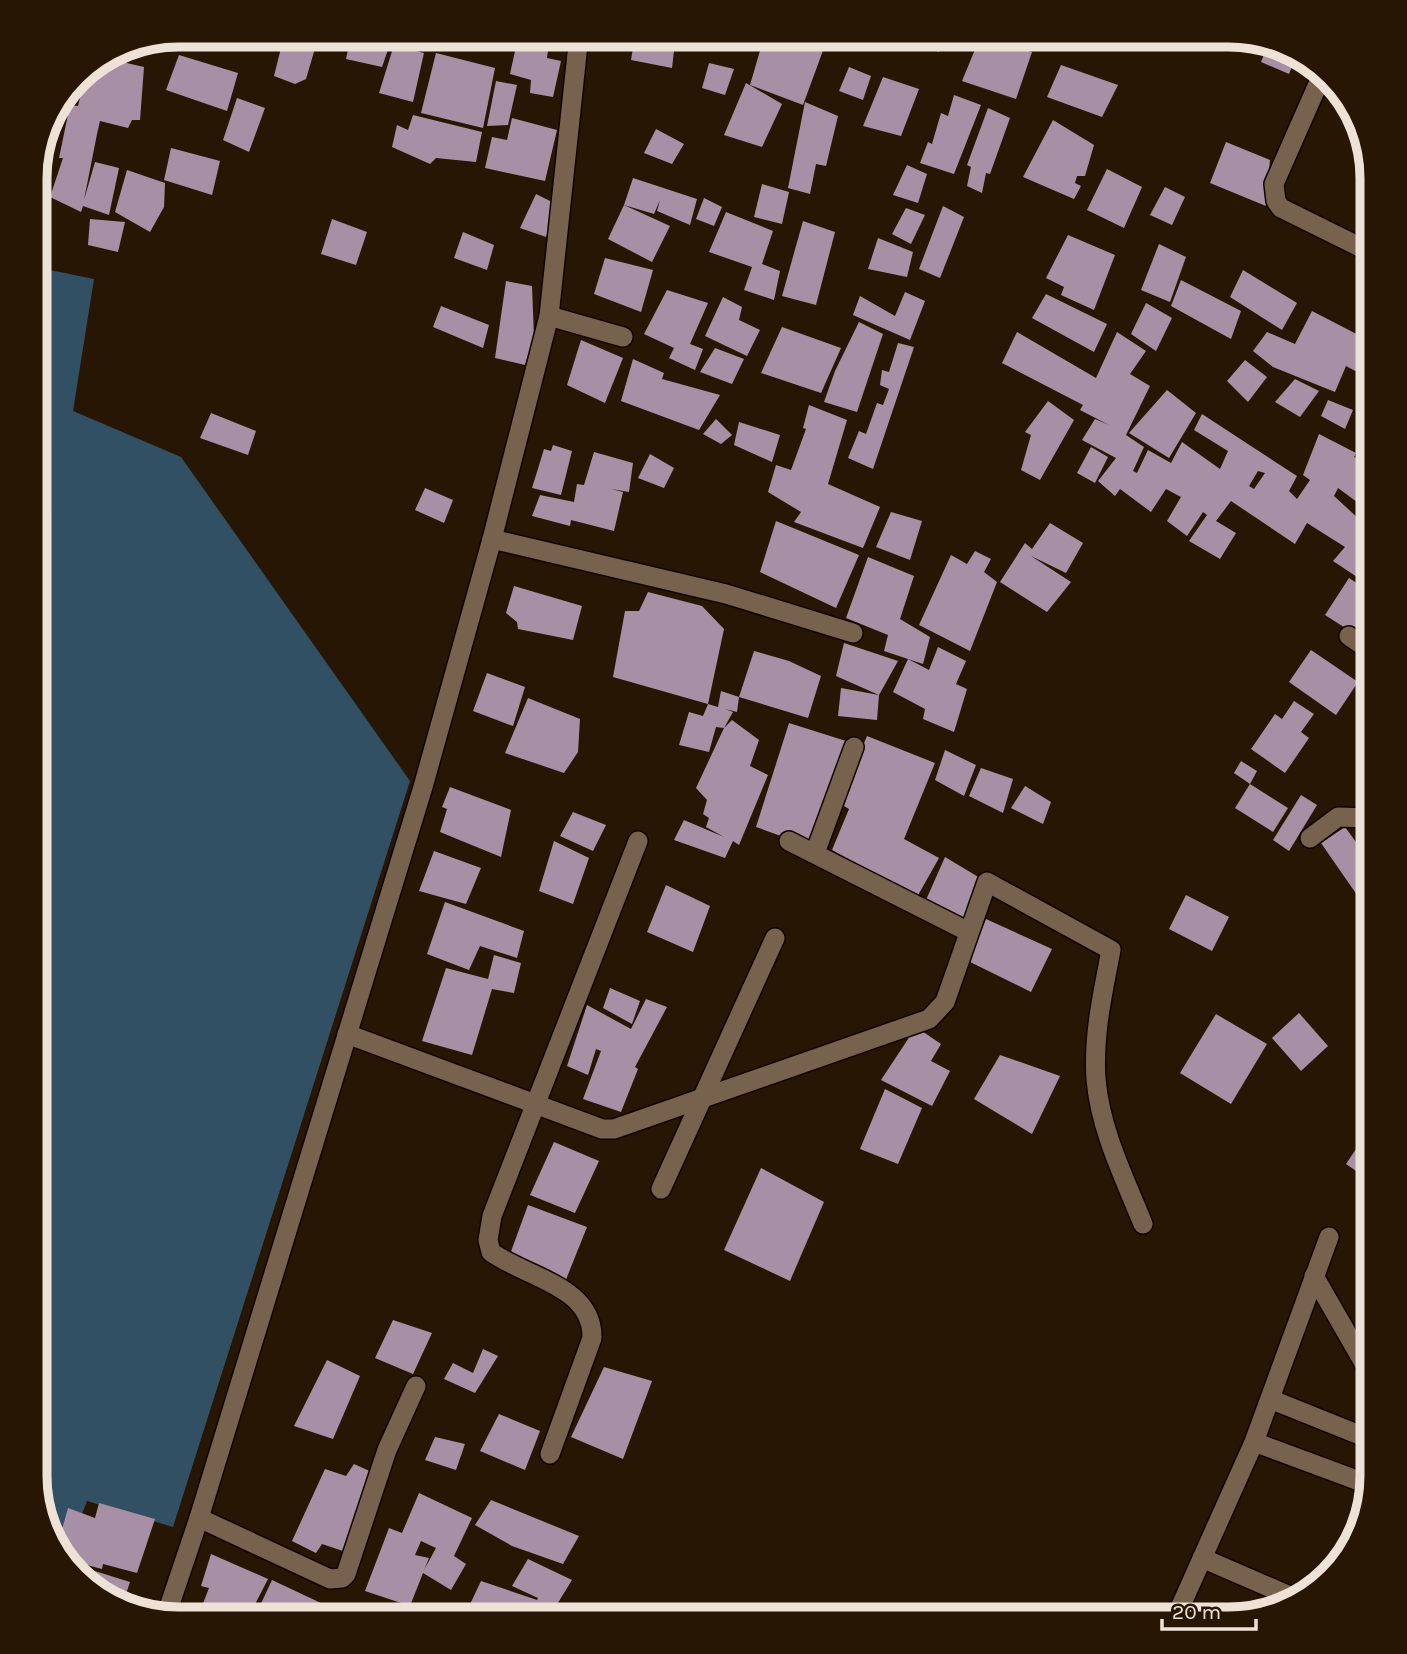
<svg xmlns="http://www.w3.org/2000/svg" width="1407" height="1654" font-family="Karla,sans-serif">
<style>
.water{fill:#325063}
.building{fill:#a790a5;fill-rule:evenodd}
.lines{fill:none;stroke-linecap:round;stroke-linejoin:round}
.minor-casing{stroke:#100300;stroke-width:22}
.minor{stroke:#77624e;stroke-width:19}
.rim{fill:none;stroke:#eee2d6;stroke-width:9}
</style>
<rect width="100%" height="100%" fill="#281605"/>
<path class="water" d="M35 267 94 279 73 411 181 457 410 781 173 1527 87 1501 64 1560 35 1476Z"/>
<g class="building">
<path d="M273 35H330L329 43 316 45 306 79 295 84 274 76 281 48 272 44Z"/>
<path d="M351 35H393L382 67 346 59Z"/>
<path d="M498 35H550L547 58 561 61 553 97 530 93 531 80 510 74 515 51 496 47Z"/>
<path d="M777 35 828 37 803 105 750 85 764 37 774 40Z"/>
<path d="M909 35H943L939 52Z"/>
<path d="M981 35 1032 52 1016 99 962 81Z"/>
<path d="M634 42 674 51 672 68 631 60Z"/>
<path d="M1268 44 1297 54 1289 74 1261 62Z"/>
<path d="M394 45 424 53 413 102 379 93Z"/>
<path d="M436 53 495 68 483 128 421 113Z"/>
<path d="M179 55 238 73 227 111 166 90Z"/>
<path d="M105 58 144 67 140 120H132L128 128 100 121 97 134 84 200 95 162 119 168 109 215 83 206 81 212 50 197 63 158H59L70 105 78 106 87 69Z"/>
<path d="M709 63 734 69 725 95 702 88Z"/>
<path d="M1061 65 1118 85 1102 117 1047 97Z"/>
<path d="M849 67 871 76 863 100 839 91Z"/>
<path d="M883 77 919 89 901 136 863 126Z"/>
<path d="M496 81 517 85 508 125 487 126Z"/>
<path d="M746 83 782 104 762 147 724 135Z"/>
<path d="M954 95 981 105 954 174 920 163 928 142 932 144 941 113 948 116Z"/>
<path d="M237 98 265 108 249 152 223 140Z"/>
<path d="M805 102 838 116 826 166 816 164 810 194 788 188Z"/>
<path d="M988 108 1010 118 990 174 986 173 982 193 967 186 971 167 967 165Z"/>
<path d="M413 115 482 132 476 162 436 158 430 164 392 147 397 125 408 130Z"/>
<path d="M512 118 557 130 545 181 485 168 492 137 507 140Z"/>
<path d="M1053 120 1094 145 1085 176H1077L1075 183 1081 186 1074 199 1023 177Z"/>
<path d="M656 129 684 144 672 164 644 153Z"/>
<path d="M46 130 49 131 46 161 38 159Z"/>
<path d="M1226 142 1270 160 1266 206 1210 183Z"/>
<path d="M171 148 220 161 212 195 164 180Z"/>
<path d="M907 165 927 174 918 203 893 195Z"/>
<path d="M36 167 43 168 37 219H35Z"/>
<path d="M1107 169 1142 187 1124 228 1087 210Z"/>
<path d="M127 170 165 183 164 207 150 232 115 212Z"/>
<path d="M633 178 697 199 690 225 657 211 660 200 654 214 624 205Z"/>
<path d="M762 184 789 192 782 224 754 217Z"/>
<path d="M1165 187 1185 197 1172 225 1150 215Z"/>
<path d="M536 194 556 204 546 237 520 228Z"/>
<path d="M704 198 722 207 714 226 696 219Z"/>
<path d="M624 205 670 226 652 262 608 239Z"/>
<path d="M943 206 964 217 940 278 919 269Z"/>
<path d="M906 208 925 215 911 244 892 234Z"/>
<path d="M726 212 773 231 762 264 780 271 774 300 744 290 752 267 709 252Z"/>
<path d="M90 219 125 222 118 252 88 245Z"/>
<path d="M332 219 367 232 356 265 321 254Z"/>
<path d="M803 221 835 232 816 305 782 296Z"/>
<path d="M463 232 494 245 487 270 454 258Z"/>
<path d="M1068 235 1115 255 1094 310 1061 295 1064 287 1046 278Z"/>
<path d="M878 238 913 252 907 277 868 269Z"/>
<path d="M1159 244 1186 257 1170 302 1141 290Z"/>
<path d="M605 258 653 270 641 312 594 294Z"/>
<path d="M1243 270 1297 303 1282 330 1230 297Z"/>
<path d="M1181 280 1241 311 1231 339 1171 306Z"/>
<path d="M506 281 532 286 534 337 525 365 495 358Z"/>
<path d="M667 290 708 303 690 344 703 349 695 370 669 358 674 348 644 334Z"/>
<path d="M905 292 925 301 910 340 853 315 860 296 895 316Z"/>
<path d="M1046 294 1107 324 1094 352 1032 318Z"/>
<path d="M723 297 742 307 739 320 760 330 747 356 705 336Z"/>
<path d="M1146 303 1172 318 1156 351 1131 334Z"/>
<path d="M441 306 489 325 483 348 433 327Z"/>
<path d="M1312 311 1372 342V380L1346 366 1335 392 1273 367 1253 351 1267 332 1295 344Z"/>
<path d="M859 322 883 334 857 412 824 402 835 371Z"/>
<path d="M782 327 841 348 821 393 761 373Z"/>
<path d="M1017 332 1096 378 1117 332 1146 351 1130 374 1150 386 1126 435 1144 447 1133 471 1137 473 1148 450 1171 463 1182 442 1220 469 1228 451 1194 430 1202 414 1297 476 1289 491 1297 499 1310 480 1303 475 1319 434 1356 453 1365 435 1372 439V460L1356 453 1354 457 1372 466V516L1358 509 1361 505 1338 488 1334 496 1372 531V566L1360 579 1333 561 1345 547 1307 523 1295 544 1231 501 1216 521 1236 533 1220 559 1189 541 1207 515 1203 512 1187 536 1167 521 1181 497 1166 489 1151 512 1120 489 1115 496 1098 481 1116 458 1082 440 1095 419 1109 425 1080 410 1083 405 1002 363ZM1258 471 1265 473 1254 489 1249 486Z"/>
<path d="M581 340 623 358 605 403 567 385Z"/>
<path d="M898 343 914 347 873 469 848 458 859 431 866 434 877 403 883 405 889 389 880 385 882 370 889 372Z"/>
<path d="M715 348 744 359 732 384 700 372Z"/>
<path d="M633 359 664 373 662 379 720 395 699 430 621 401Z"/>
<path d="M1245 360 1267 377 1248 402 1227 381Z"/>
<path d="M1295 379 1319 391 1300 417 1275 402Z"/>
<path d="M1167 390 1196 413 1169 458 1129 433Z"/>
<path d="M1328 400 1353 410 1345 429 1321 416Z"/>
<path d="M1048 401 1074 420 1040 480 1021 470 1031 435 1025 432Z"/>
<path d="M809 405 847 420 828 484 880 507 863 548 794 522 801 512 768 492 776 465 791 470 806 429 803 428Z"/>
<path d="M211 413 256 431 248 455 200 438Z"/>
<path d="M716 419 732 435 721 444 703 434Z"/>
<path d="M739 422 780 435 772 462 734 445Z"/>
<path d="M553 445 572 451 561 495 532 488 544 449 551 451Z"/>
<path d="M1091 447 1108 457 1095 483 1077 473Z"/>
<path d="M594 452 633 463 629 492 611 489 623 492 614 531 571 520 570 526 532 516 540 495 574 502 577 484 584 485Z"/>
<path d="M650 454 674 468 664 488 638 478Z"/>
<path d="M425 488 453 500 444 523 415 510Z"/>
<path d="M891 512 922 521 910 560 876 547Z"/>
<path d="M776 521 859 555 836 608 760 572Z"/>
<path d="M1050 523 1083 543 1066 573 1031 556 1071 582 1047 612 1000 582 1025 543 1032 549Z"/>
<path d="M975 551 991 559 984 572 997 582 970 651 919 625 951 555 967 564Z"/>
<path d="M868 557 914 576 900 619 930 637 923 664 884 651 888 635 846 618Z"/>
<path d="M1349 578 1372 593V614L1358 636 1325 615Z"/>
<path d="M514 586 582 606 573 640 518 629 517 622 506 613Z"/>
<path d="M648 592 702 606 724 629 708 704 613 677 625 611H639Z"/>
<path d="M844 643 898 661 879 695 877 720 838 716 841 688 879 695 836 676Z"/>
<path d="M938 647 966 661 956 684 967 689 954 732 923 719 925 709 893 692 908 659 929 670Z"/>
<path d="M1311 650 1358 682 1336 715 1289 682Z"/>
<path d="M754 651 789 661 821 676 808 718 739 697Z"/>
<path d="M487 673 525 687 513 726 473 711Z"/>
<path d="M721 691 739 697 737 712 725 709 733 712 724 728 732 720 759 740 750 766 768 775 739 845 733 841 725 858 674 840 684 820 724 837 706 827 709 818 703 814 707 800 696 788 724 728 716 727 709 752 679 745 689 712 703 716 708 704 718 707Z"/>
<path d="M528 698 580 719 578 752 564 773 505 753Z"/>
<path d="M1294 701 1314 714 1301 732 1309 738 1285 773 1251 749 1275 714 1282 719Z"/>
<path d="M789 723 846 741 809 846 756 827Z"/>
<path d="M867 736 935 763 904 839 939 858 917 897 832 850 849 809 839 803Z"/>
<path d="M945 750 976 765 964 796 935 780Z"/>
<path d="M1241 761 1257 771 1250 784 1234 773Z"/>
<path d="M981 768 1013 779 1003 813 969 796Z"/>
<path d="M1250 784 1288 808 1273 832 1235 808Z"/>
<path d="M1025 786 1051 802 1043 824 1011 808Z"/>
<path d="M450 787 511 810 501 857 440 832 447 809 442 807Z"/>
<path d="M1301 795 1317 805 1289 851 1273 840Z"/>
<path d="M573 812 606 825 593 851 560 836Z"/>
<path d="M1345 827 1364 853 1369 850 1372 853V884L1357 895 1321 843Z"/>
<path d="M554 841 589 858 573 904 539 891Z"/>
<path d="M434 851 481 868 466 904 419 891Z"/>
<path d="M945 857 985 881 967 920 926 900Z"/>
<path d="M666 885 710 906 693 952 647 932Z"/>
<path d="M1186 895 1229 917 1212 951 1169 929Z"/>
<path d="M445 902 524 931 517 958 480 946 469 970 427 954Z"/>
<path d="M986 919 1052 949 1031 992 968 961Z"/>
<path d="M494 955 521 963 514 993 492 989 472 1055 422 1041 446 968 488 979Z"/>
<path d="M610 988 640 1001 632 1024 603 1008Z"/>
<path d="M646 999 667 1007 635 1067 638 1069 621 1112 583 1099 601 1051 596 1049 588 1075 567 1066 587 1005 631 1029Z"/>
<path d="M1299 1013 1328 1046 1301 1071 1272 1038Z"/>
<path d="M1216 1014 1267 1044 1231 1104 1180 1073Z"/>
<path d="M916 1027 941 1044 931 1061 950 1071 932 1106 881 1080Z"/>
<path d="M1000 1055 1060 1076 1032 1134 974 1099Z"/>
<path d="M885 1089 922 1108 898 1164 860 1149Z"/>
<path d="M554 1142 599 1161 575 1213 530 1195Z"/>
<path d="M1360 1143 1372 1151V1182L1346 1164Z"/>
<path d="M761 1168 824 1202 790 1281 724 1250Z"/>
<path d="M528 1205 587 1227 565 1282 509 1257Z"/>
<path d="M393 1320 432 1333 413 1374 375 1358Z"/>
<path d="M483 1349 498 1356 475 1393 444 1379 453 1363 473 1373Z"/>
<path d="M327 1360 360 1376 333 1439 294 1426Z"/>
<path d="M604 1367 652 1381 623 1459 571 1437Z"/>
<path d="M499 1414 540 1431 525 1470 480 1451Z"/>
<path d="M435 1437 465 1444 456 1470 425 1460Z"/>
<path d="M354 1464 374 1473 343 1551 322 1544 316 1553 292 1541 325 1469 346 1476Z"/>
<path d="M419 1493 472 1518 454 1556 466 1564 451 1590 423 1573 410 1606 365 1591 389 1528 402 1533ZM421 1541 436 1548 424 1570 429 1558 415 1555Z"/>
<path d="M491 1500 579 1536 563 1564 512 1546 475 1525Z"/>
<path d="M99 1503 155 1519 137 1573 103 1564 102 1569 83 1564 82 1567 130 1582 122 1606 115 1604 64 1563 58 1544 68 1508 95 1518Z"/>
<path d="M211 1554 268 1579 252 1610 242 1606 240 1613 249 1619H197L209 1588 201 1586Z"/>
<path d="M528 1559 572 1580 548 1619H463L481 1581 537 1600 538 1598 512 1586Z"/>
<path d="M272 1580 323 1604 318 1619H262L265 1613 258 1610Z"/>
<path d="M418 1607 446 1619H413Z"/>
</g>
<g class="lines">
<g class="minor-casing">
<g id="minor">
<path d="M181 37V35"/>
<path d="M1322 75 1274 184 1276 201 1281 208 1372 253"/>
<path d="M549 316 623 337"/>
<path d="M492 539 726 594 853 633"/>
<path d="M1349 636 1372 652"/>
<path d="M1310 838 1338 817 1372 818"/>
<path d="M789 841 967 931"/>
<path d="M815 853 854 747"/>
<path d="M347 1034 602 1129H614L929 1019 945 1002 987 882 1111 950C1103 992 1093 1035 1096 1079 1100 1129 1124 1177 1143 1224"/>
<path d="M661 1189 775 938"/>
<path d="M1314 1276 1372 1377"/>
<path d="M1270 1399 1372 1440"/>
<path d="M1254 1442 1370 1485"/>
<path d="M550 1454 592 1338C593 1286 527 1278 491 1252L488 1240 492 1216 638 841"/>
<path d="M199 1518 330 1579 342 1578 346 1574 387 1450 416 1386"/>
<path d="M1202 1558 1292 1597"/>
<path d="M166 1616 199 1518 423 787 492 539 549 316 579 35"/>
<path d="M1175 1619 1254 1442 1329 1237"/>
</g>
</g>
<use href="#minor" class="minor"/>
</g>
<path d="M0 0H1407V1654H0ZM178 47H1229A131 131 0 0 1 1360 178V1476A131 131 0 0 1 1229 1607H178A131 131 0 0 1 47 1476V178A131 131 0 0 1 178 47Z" fill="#281605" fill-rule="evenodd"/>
<path class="rim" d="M178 47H1229A131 131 0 0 1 1360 178V1476A131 131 0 0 1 1229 1607H178A131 131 0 0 1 47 1476V178A131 131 0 0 1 178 47Z"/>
<path d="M1162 1619v10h94v-10" fill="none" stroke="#eee2d6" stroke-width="3.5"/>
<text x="1172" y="1619" font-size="21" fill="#eee2d6" stroke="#281605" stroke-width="5" paint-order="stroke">20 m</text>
</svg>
